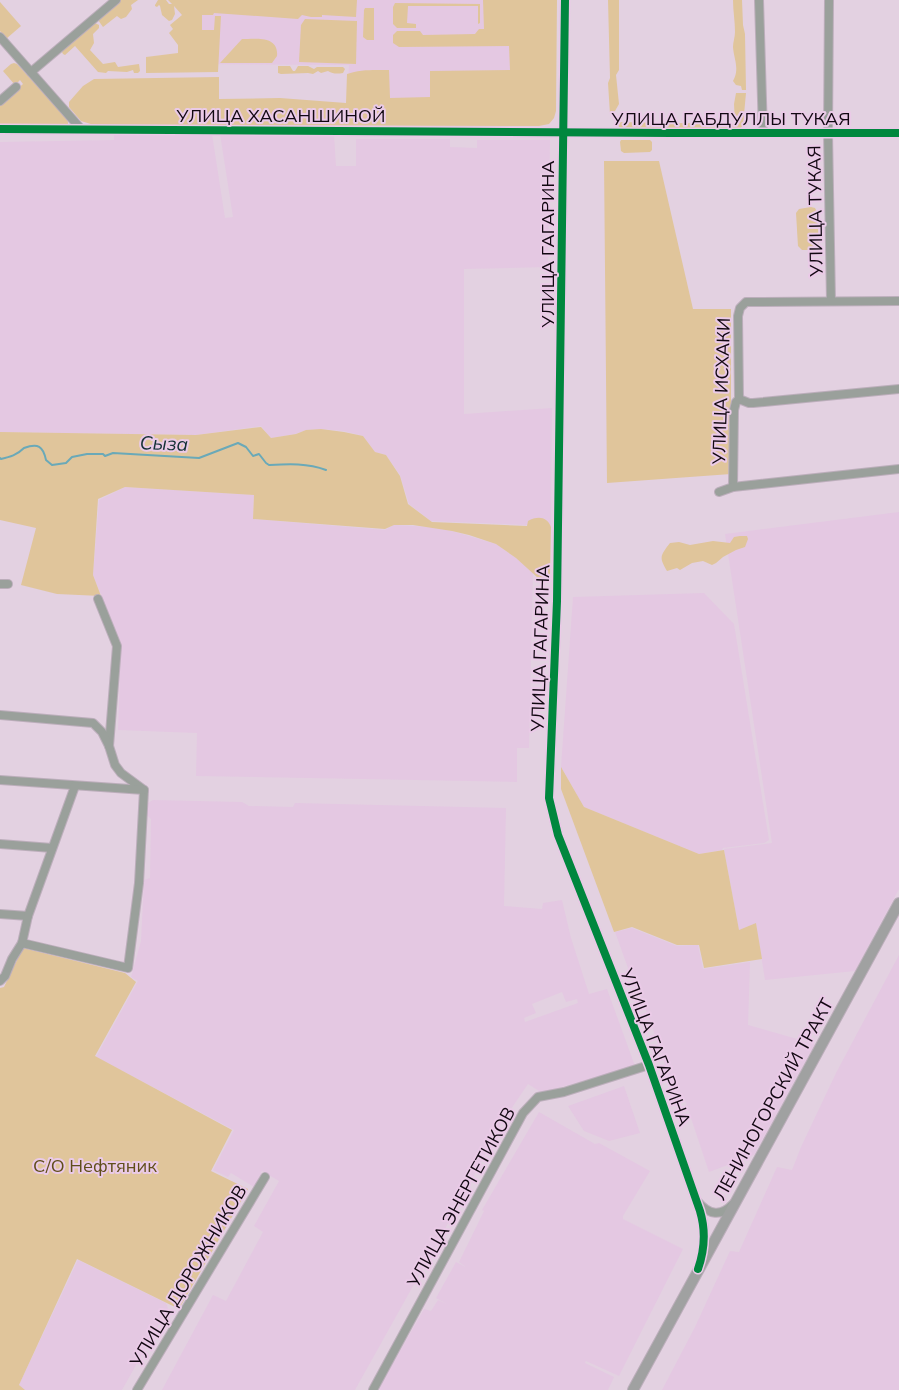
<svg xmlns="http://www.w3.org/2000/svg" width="899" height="1390" font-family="Mulish,sans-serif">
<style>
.built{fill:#e4c8e2;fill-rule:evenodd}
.green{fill:#e0c59b}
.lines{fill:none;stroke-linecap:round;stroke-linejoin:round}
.stream{stroke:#6aa9b8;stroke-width:2}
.minor-casing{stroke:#bcaebb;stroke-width:10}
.major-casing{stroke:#bcaebb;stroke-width:12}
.minor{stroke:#9aa09b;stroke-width:8}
.major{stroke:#a0a1a1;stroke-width:10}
.cycleway-casing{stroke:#eacae7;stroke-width:11}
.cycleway{stroke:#00873e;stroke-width:8}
.labels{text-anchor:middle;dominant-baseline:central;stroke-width:4;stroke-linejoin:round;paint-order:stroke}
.street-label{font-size:18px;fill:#110711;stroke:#eacae7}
.park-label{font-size:18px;fill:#604e1a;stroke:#eacae7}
.water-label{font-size:19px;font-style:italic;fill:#133035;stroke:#eacae7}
</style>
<rect width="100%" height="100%" fill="#e3d1e1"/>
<g class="built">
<path d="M185 0H532L531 100 347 106 349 65 190 64Z"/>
<path d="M114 134H212L225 218 233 217 220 134 334 135 336 166H356V139H450V147L477 148V140H550L548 267 464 269V414L552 408 551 526 431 521 409 504 400 475 386 455 375 452 363 436 344 431 321 429 307 430 295 434 271 438 261 426 196 435 0 432V142L114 140Z"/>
<path d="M125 487 254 495 253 519 385 530 394 525 430 527 452 531 496 544 516 558 533 572 529 748H517V782L196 776 197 733 118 730 121 643 93 575 99 500Z"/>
<path d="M899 512V889L855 971 765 980 756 923 739 930 724 849 772 843 725 534Z"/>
<path d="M704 593 734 624 769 840 764 843 723 848 722 850 699 854 584 807 561 767 573 597Z"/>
<path d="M153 800 242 802 249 806 293 807 295 803 506 808 504 906 542 909 543 903 562 900 571 938 589 994 607 989 635 1066 547 1091H539L528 1084 503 1121 456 1209 355 1390H162L213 1295 226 1301 263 1232 254 1226 279 1181 262 1171 254 1187 231 1173 228 1177 213 1170 234 1130 96 1057 138 981 131 977 141 941 144 880 150 878 151 819 147 815 148 803ZM562 992 566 1002 577 999 578 1003 525 1022 524 1018 536 1013 532 1004Z"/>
<path d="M632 928 677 946 698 945 703 969 750 962 748 1025 815 1044 754 1155 709 1172 685 1100 677 1102 667 1074 663 1057 639 991 636 990 615 932Z"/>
<path d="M899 955V1390H662L695 1327 730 1251 739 1252 777 1167 792 1170 801 1147 836 1073Z"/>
<path d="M624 1086 640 1133 609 1141 584 1131 568 1106Z"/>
<path d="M539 1112 595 1144 599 1143 650 1171 623 1216V1219L683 1249 619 1376 586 1361 585 1363 614 1377 608 1390H379L383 1381 424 1309 431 1311 438 1300 447 1304 436 1298 456 1262 466 1267 459 1262 484 1211 482 1210Z"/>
<path d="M78 1260 166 1303 168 1308 122 1390H25L19 1385Z"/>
</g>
<g class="green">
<path d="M119 0H138L131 5 132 9 126 17 121 19 117 16 103 27 98 20Z"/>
<path d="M158 0H166L169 4H172L168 0H357L356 17 322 15V17H311L302 15 298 19 214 13 213 15H202V30H214L215 16H221L218 72 146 73V57L178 53V45L169 33 173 29 170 25 182 15 174 6 175 14 172 20 169 21 162 15 160 6 159 5 157 7 155 6V5Z"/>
<path d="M483 0H557L556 111 554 118 549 124 539 126 94 125 81 121 69 107V102L83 86 94 79 219 77V99L280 98 346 103 347 74C360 69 375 70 389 70L390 98 430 97V71L510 70 509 46 399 47 393 43V35L397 31H420L423 35 475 34 479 29H484Z"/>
<path d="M608 0H619V70L616 75 619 104 615 111 610 114 608 83 610 78Z"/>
<path d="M733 0H742L743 25 745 34 746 90H742L741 86 736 85 733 81C740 69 734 60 733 47 733 42 735 37 735 32 735 21 733 11 733 0Z"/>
<path d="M0 2 21 26 6 39 0 31Z"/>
<path d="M395 3 480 4V23L478 24V6H408L407 23 416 24V28H397L393 24V7Z"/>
<path d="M365 8H374V40H367L363 37 364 10Z"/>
<path d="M305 19 357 21 356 64 299 62 301 25Z"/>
<path d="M95 23 99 25V28L93 34 94 43 90 50 103 64 115 62 118 67 139 64 140 71 138 73H134L133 70 127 72 108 71 106 73 98 72 75 46 65 55 63 54 62 52 64 48Z"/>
<path d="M242 39C255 39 279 35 277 56L272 63H220Z"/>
<path d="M14 63 17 64 66 118 68 122V124H0V105L23 84 20 80 15 85 3 71 11 64Z"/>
<path d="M278 66H290L293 71H295L298 66H308L314 69 317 67H343L345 69 343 73C337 74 333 74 328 71L321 73 318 71 313 74 308 73 281 74 278 73Z"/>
<path d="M736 93H746L743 125 739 130 622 131 617 124 618 122 733 124 735 123 734 104Z"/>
<path d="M621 140H650L652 142V150L650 152 624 153 621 151 620 142Z"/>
<path d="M604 161H659L693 309H731V474L607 483Z"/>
<path d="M811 207 815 208 817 212 819 244 815 250H802L798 246 796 213 799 209Z"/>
<path d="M261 427 271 438 296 434 306 430 321 429 344 432 363 436 375 452 386 455 400 476 408 504 432 522 527 526 528 521C537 516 547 516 551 527L550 574 546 579 541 580 538 578 516 558 496 544 469 535 452 531 413 525H394L385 529 253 519 254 495 125 487 98 499 93 575 101 596 57 594 21 585 36 528 0 520V432L196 435Z"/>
<path d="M740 536H747L748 539 745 547 736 550 723 557 716 563 712 565 703 561 692 563 680 570 677 568 667 571C659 557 660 556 670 543L679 542 690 545 713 541 730 543 734 537Z"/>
<path d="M561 767 584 807 699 854 724 850 739 930 756 923 762 959 704 968 699 945H677L632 927 614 932 561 789Z"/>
<path d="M23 948 125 973 136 982 95 1056 232 1130 211 1171 248 1189 179 1309 77 1259 19 1385 25 1390H0V988L4 987Z"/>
</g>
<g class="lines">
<path class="stream" d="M0 458 1 459C10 457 17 455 24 448 38 443 43 446 46 460L52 465 66 463 72 457 87 454H103L105 456 113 453 199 458 238 443 246 447 253 456 259 454 266 463 269 465C289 464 307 463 326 470"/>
<g class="minor-casing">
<g id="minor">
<path d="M565 0 557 601 549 798 558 835 649 1065 700 1211C706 1229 705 1244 700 1262"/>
<path d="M759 0 763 133"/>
<path d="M829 0 828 133 831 301"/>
<path d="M0 37 81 129"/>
<path d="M31 72 116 0"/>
<path d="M0 101 16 87"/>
<path d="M0 129 671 133H899"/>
<path d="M739 399 749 403H753L899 389"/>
<path d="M733 487 734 410 736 402 739 399 738 316 740 308 746 302 899 301"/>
<path d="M719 492 733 487 899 469"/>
<path d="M0 584H8"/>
<path d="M98 599 117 646 109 746"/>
<path d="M0 715 93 723 102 732 109 746 115 765 121 773 144 790 139 883 128 968 22 943"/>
<path d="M0 780 144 790"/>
<path d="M0 844 52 848"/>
<path d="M0 914 28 916"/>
<path d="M0 981 5 976 12 959 22 943 28 916 75 786"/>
<path d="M698 1202C709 1215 721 1217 733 1204"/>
<path d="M137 1390 265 1177"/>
<path d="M373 1390 523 1113 538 1097 564 1092 649 1065"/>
</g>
</g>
<g class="major-casing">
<path id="major" d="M633 1390 899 903"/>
</g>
<use href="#minor" class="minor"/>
<use href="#major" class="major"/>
<g class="cycleway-casing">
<g id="cycleway">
<path d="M565 0 557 601 549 798 558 835 649 1065 700 1211C706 1231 705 1249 698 1269"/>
<path d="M0 129 671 133H899"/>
</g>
</g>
<use href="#cycleway" class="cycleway"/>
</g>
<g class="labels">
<g class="street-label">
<text x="281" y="115">УЛИЦА ХАСАНШИНОЙ</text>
<text x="731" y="118">УЛИЦА ГАБДУЛЛЫ ТУКАЯ</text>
<text transform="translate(815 211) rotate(-91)">УЛИЦА ТУКАЯ</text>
<text transform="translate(547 244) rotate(-90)">УЛИЦА ГАГАРИНА</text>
<text transform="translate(721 391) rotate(-88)">УЛИЦА ИСХАКИ</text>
<text transform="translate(540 648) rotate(-88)">УЛИЦА ГАГАРИНА</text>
<text transform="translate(656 1047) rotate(69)">УЛИЦА ГАГАРИНА</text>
<text transform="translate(773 1099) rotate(-61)">ЛЕНИНОГОРСКИЙ ТРАКТ</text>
<text transform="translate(461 1197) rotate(-61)">УЛИЦА ЭНЕРГЕТИКОВ</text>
<text transform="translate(188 1276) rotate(-59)">УЛИЦА ДОРОЖНИКОВ</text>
</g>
<g class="park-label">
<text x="95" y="1165">С/О Нефтяник</text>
</g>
<g class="water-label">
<text transform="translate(164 443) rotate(2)">Сыза</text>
</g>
</g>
</svg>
